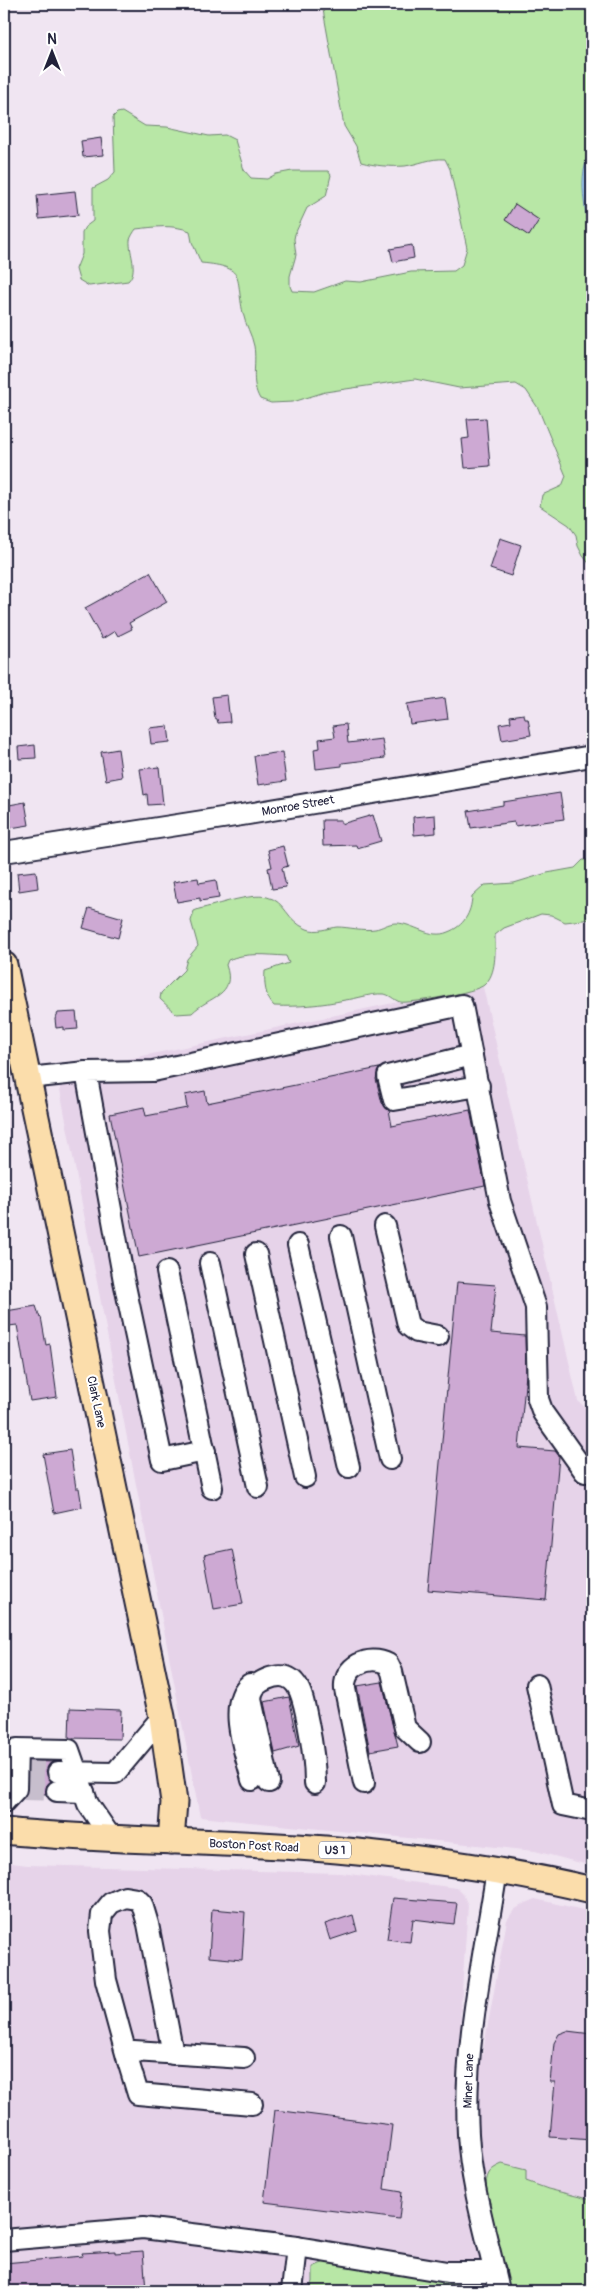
<svg xmlns="http://www.w3.org/2000/svg" width="596" height="2295" font-family="Pangolin,sans-serif">
<style>
.built{fill:#e6d3e9}
.green{fill:#b8e7a6;stroke:#6d8470}
.water{fill:#a0d0fc;stroke:#6e8aaf}
.lines{fill:none;stroke-linecap:round;stroke-linejoin:round}
.shore{stroke:#546888;stroke-width:1}
.building{fill:#cda9d3;stroke:#22223b}
.minor-tunnel{stroke:#c7becd;stroke-width:20;stroke-dasharray:20 10;stroke-linecap:butt}
.minor-casing{stroke:#22223b;stroke-width:24}
.major-casing{stroke:#22223b;stroke-width:29}
.minor{stroke:#fff;stroke-width:20}
.major{stroke:#fbddab;stroke-width:25}
.labels{text-anchor:middle;dominant-baseline:central;stroke-width:4;stroke-linejoin:round;paint-order:stroke}
.shield{fill:#fff;stroke:#646476;stroke-width:1}
.shield-label{font-size:11px;font-weight:bold;fill:#22223b}
.street-label{font-size:12px;fill:#22223b;stroke:#fff}
</style>
<rect width="100%" height="100%" fill="#f0e5f2"/>
<filter id="ink" filterUnits="userSpaceOnUse"><feTurbulence type="fractalNoise" baseFrequency=".02" numOctaves="2"/><feDisplacementMap in="SourceGraphic" scale="10" xChannelSelector="R" yChannelSelector="G"/><feConvolveMatrix kernelMatrix="1 2 1 2 8 2 1 2 1" color-interpolation-filters="sRGB"/></filter>
<g filter="url(#ink)">
<g class="built">
<path d="M483 987 578 1401 592 1414V1866L535 1851 200 1817 57 1074 398 1002 435 999Z"/>
<path d="M4 1862 27 1865 341 1873 457 1888 463 1894 468 1905 461 2005 457 2116 462 2169 484 2287 327 2261 313 2267V2282L308 2291H4Z"/>
<path d="M535 1899 592 1912V2200L548 2189 525 2181 526 2170 486 2176V2185L476 2122 478 2079 507 1920 514 1910 525 1903Z"/>
</g>
<g class="green">
<path d="M322 4H592V153L586 159V220L592 240V567L583 556 578 546 576 535 569 525 540 506 542 495 562 486 566 476 538 408 526 390 516 384 459 388 415 379 325 392 293 402 271 403 260 399C250 382 257 365 254 346 252 335 245 324 243 313 235 277 247 267 201 263L192 242 190 231C172 224 155 227 136 229 134 232 131 236 130 240 129 254 139 270 128 281L89 286 79 280 76 269 82 254V232L85 227 93 221V188L108 180 115 172 113 117 117 113 122 112 145 126 167 127 209 136 225 135 235 140 244 170 251 178 267 179 276 174 292 171H328L331 175 326 196 307 208 295 234 294 239 296 255 290 276V286L292 291 314 292 345 281 361 282 411 272 454 271 462 265 467 248 450 169 445 159C430 158 419 164 405 166 391 167 375 166 361 162L356 146 344 126Z"/>
<path d="M583 860H592V919L565 922 551 915 541 914 504 928 495 935C495 951 497 974 484 985 477 992 409 1004 400 1002 394 1000 389 994 383 994 371 993 357 999 345 1000 321 1005 299 1007 274 1006 265 997 264 983 265 971L289 963 286 956C267 955 246 952 228 960L226 965C237 996 209 996 192 1013L176 1014 160 999 161 993 184 970 187 959 198 946 191 921 194 911 199 909C217 905 250 893 267 897 286 901 286 921 307 929 317 933 327 928 337 927 349 927 362 931 375 929 382 928 388 923 396 923 414 923 430 940 448 932 464 926 471 913 472 897L485 885 514 883 547 873 575 868Z"/>
<path d="M502 2164 526 2170V2181L548 2189 592 2200V2291H508L486 2185C487 2172 491 2169 502 2164Z"/>
<path d="M327 2261 484 2287 485 2291H308L313 2282V2267Z"/>
</g>
<path class="water" d="M592 153V240C586 218 575 170 592 153Z"/>
<g class="lines">
<path class="shore" d="M592 160 588 181 592 222"/>
</g>
<g class="building">
<path d="M101 138 103 155 83 157 81 141Z"/>
<path d="M75 191 78 215 39 219 37 195Z"/>
<path d="M515 204 539 220 529 236 505 220Z"/>
<path d="M412 245 414 258 393 262 390 249Z"/>
<path d="M486 418 490 466 465 468 462 439 469 438 467 419Z"/>
<path d="M500 538 521 545 511 576 490 569Z"/>
<path d="M150 572 167 602 129 623 132 629 118 636 115 631 102 639 85 608Z"/>
<path d="M227 695 230 722 218 723 217 719 215 718 212 697Z"/>
<path d="M445 698 448 719 410 724 407 704Z"/>
<path d="M524 714 525 719H528L531 735 502 740 499 724 511 722 510 716Z"/>
<path d="M346 724 348 743 382 739 385 758 342 763V766L316 769 314 749 320 748 319 739 335 737 333 726Z"/>
<path d="M168 726 170 742 151 744 149 728Z"/>
<path d="M35 745 36 758 19 759 18 747Z"/>
<path d="M118 749 122 777 106 780 101 752Z"/>
<path d="M282 752 286 781 258 785 254 756Z"/>
<path d="M159 767 163 804 148 805 147 794 144 795 140 769Z"/>
<path d="M560 793 564 819 515 826 514 822 471 828 468 811 503 805V802Z"/>
<path d="M25 802 29 825 4 829V806Z"/>
<path d="M373 815 381 841 357 848 356 845 323 846 322 820H341V824Z"/>
<path d="M435 815 436 833 414 835 413 817Z"/>
<path d="M283 846 288 866 282 868 286 887 272 889 268 868 272 867 268 850Z"/>
<path d="M36 871 38 888 19 891 17 873Z"/>
<path d="M198 878 199 883 216 880 219 898 200 901V898L177 902 173 882Z"/>
<path d="M89 908 123 918 118 938 83 928Z"/>
<path d="M76 1012 78 1029 64 1030V1027L56 1028 55 1019 58 1013Z"/>
<path d="M379 1068 376 1079 382 1103 389 1110 392 1126 470 1110 485 1186 139 1257 110 1114 144 1107 146 1116 187 1108 185 1095 205 1091 207 1103Z"/>
<path d="M457 1282 496 1285 491 1333 525 1336 526 1374 519 1448 555 1451 559 1456 546 1600 428 1590Z"/>
<path d="M36 1306 40 1318 41 1317 46 1345 50 1344 57 1397 30 1401 17 1325 9 1326 6 1311Z"/>
<path d="M70 1450 76 1488H79L82 1507 54 1513 43 1454Z"/>
<path d="M232 1549 243 1604 214 1609 204 1555Z"/>
<path d="M382 1682 398 1746 370 1751 357 1686Z"/>
<path d="M289 1697 299 1746 275 1753 264 1702Z"/>
<path d="M70 1708 121 1710 120 1739 69 1738Z"/>
<path d="M29 1761 52 1762 46 1771 51 1781 47 1785 46 1794 27 1793Z"/>
<path d="M393 1898 457 1903 454 1924 413 1919 410 1942 387 1939Z"/>
<path d="M212 1909 245 1912 242 1960 209 1957Z"/>
<path d="M353 1915 357 1931 330 1940 325 1924Z"/>
<path d="M567 2031 592 2034V2140L550 2137 555 2082H550L554 2043 559 2034Z"/>
<path d="M275 2110 392 2125 384 2189 402 2192 399 2219 264 2202Z"/>
<path d="M115 2251V2253L143 2251 146 2291H4V2263L83 2256 82 2253Z"/>
</g>
<g class="lines">
<g class="minor-tunnel">
<path d="M24 1771 58 1772"/>
<path d="M24 1790 57 1791"/>
</g>
<g class="minor-casing">
<g id="minor">
<path d="M4 852 248 814 592 756"/>
<path d="M472 1055 388 1076 394 1100 479 1086"/>
<path d="M28 1078 86 1072"/>
<path d="M385 1226 408 1325 417 1332 438 1336"/>
<path d="M341 1236 390 1459"/>
<path d="M298 1245 349 1467"/>
<path d="M256 1254 305 1477"/>
<path d="M210 1263 258 1487"/>
<path d="M167 1272 212 1488"/>
<path d="M205 1451 162 1460 124 1281 86 1072 153 1071 462 1005 500 1201 536 1307 538 1399 543 1413 585 1472"/>
<path d="M250 1684C226 1704 246 1754 252 1780"/>
<path d="M537 1685 563 1805 592 1811"/>
<path d="M58 1772 115 1773 162 1717"/>
<path d="M269 1782 251 1699C252 1688 257 1683 267 1679 300 1666 303 1700 308 1723 312 1743 315 1763 315 1783"/>
<path d="M364 1783 345 1689C343 1666 369 1654 388 1664L392 1672 405 1728 420 1742"/>
<path d="M57 1791 84 1792"/>
<path d="M4 1802 16 1789 17 1749 69 1750 88 1804 112 1839"/>
<path d="M497 1870C484 1957 463 2046 468 2134 471 2187 488 2240 499 2291"/>
<path d="M244 2058 134 2051 128 2061 138 2094 252 2104"/>
<path d="M128 2061 106 1980 100 1931 102 1914 111 1903 125 1897 137 1899 142 1904 148 1924 173 2054"/>
<path d="M4 2240 143 2228 297 2247 447 2272H495"/>
<path d="M292 2291 297 2247"/>
</g>
</g>
<g class="major-casing">
<g id="major">
<path d="M4 965 162 1717 174 1802 171 1841"/>
<path d="M4 1831C115 1842 226 1840 337 1850 423 1858 508 1870 592 1890"/>
</g>
</g>
<use href="#minor" class="minor"/>
<use href="#major" class="major"/>
</g>
</g>
<g class="labels">
<rect class="shield" x="319" y="1841.5" width="32" height="17" rx="4"/>
<g class="shield-label">
<text x="335" y="1850">US 1</text>
</g>
<g class="street-label">
<text transform="translate(298 806) rotate(-10)">Monroe Street</text>
<text transform="translate(96 1402) rotate(78)">Clark Lane</text>
<text transform="translate(254 1846) rotate(3)">Boston Post Road</text>
<text transform="translate(469 2081) rotate(-88)">Miner Lane</text>
</g>
</g>
<rect width="596" height="2295" fill="none" stroke="#fff" stroke-width="20"/>
<rect x="10" y="10" width="576" height="2275" fill="none" stroke="#22223b" stroke-width="2" filter="url(#ink)"/>
<g transform="translate(52 52)" stroke="#ffffff" stroke-width="4" paint-order="stroke">
<path d="M0-4L9 19L0 12L-9 19Z" fill="#22223b"/>
<text y="-8" font-size="14" font-weight="bold" text-anchor="middle" fill="#22223b">N</text>
</g>
</svg>
